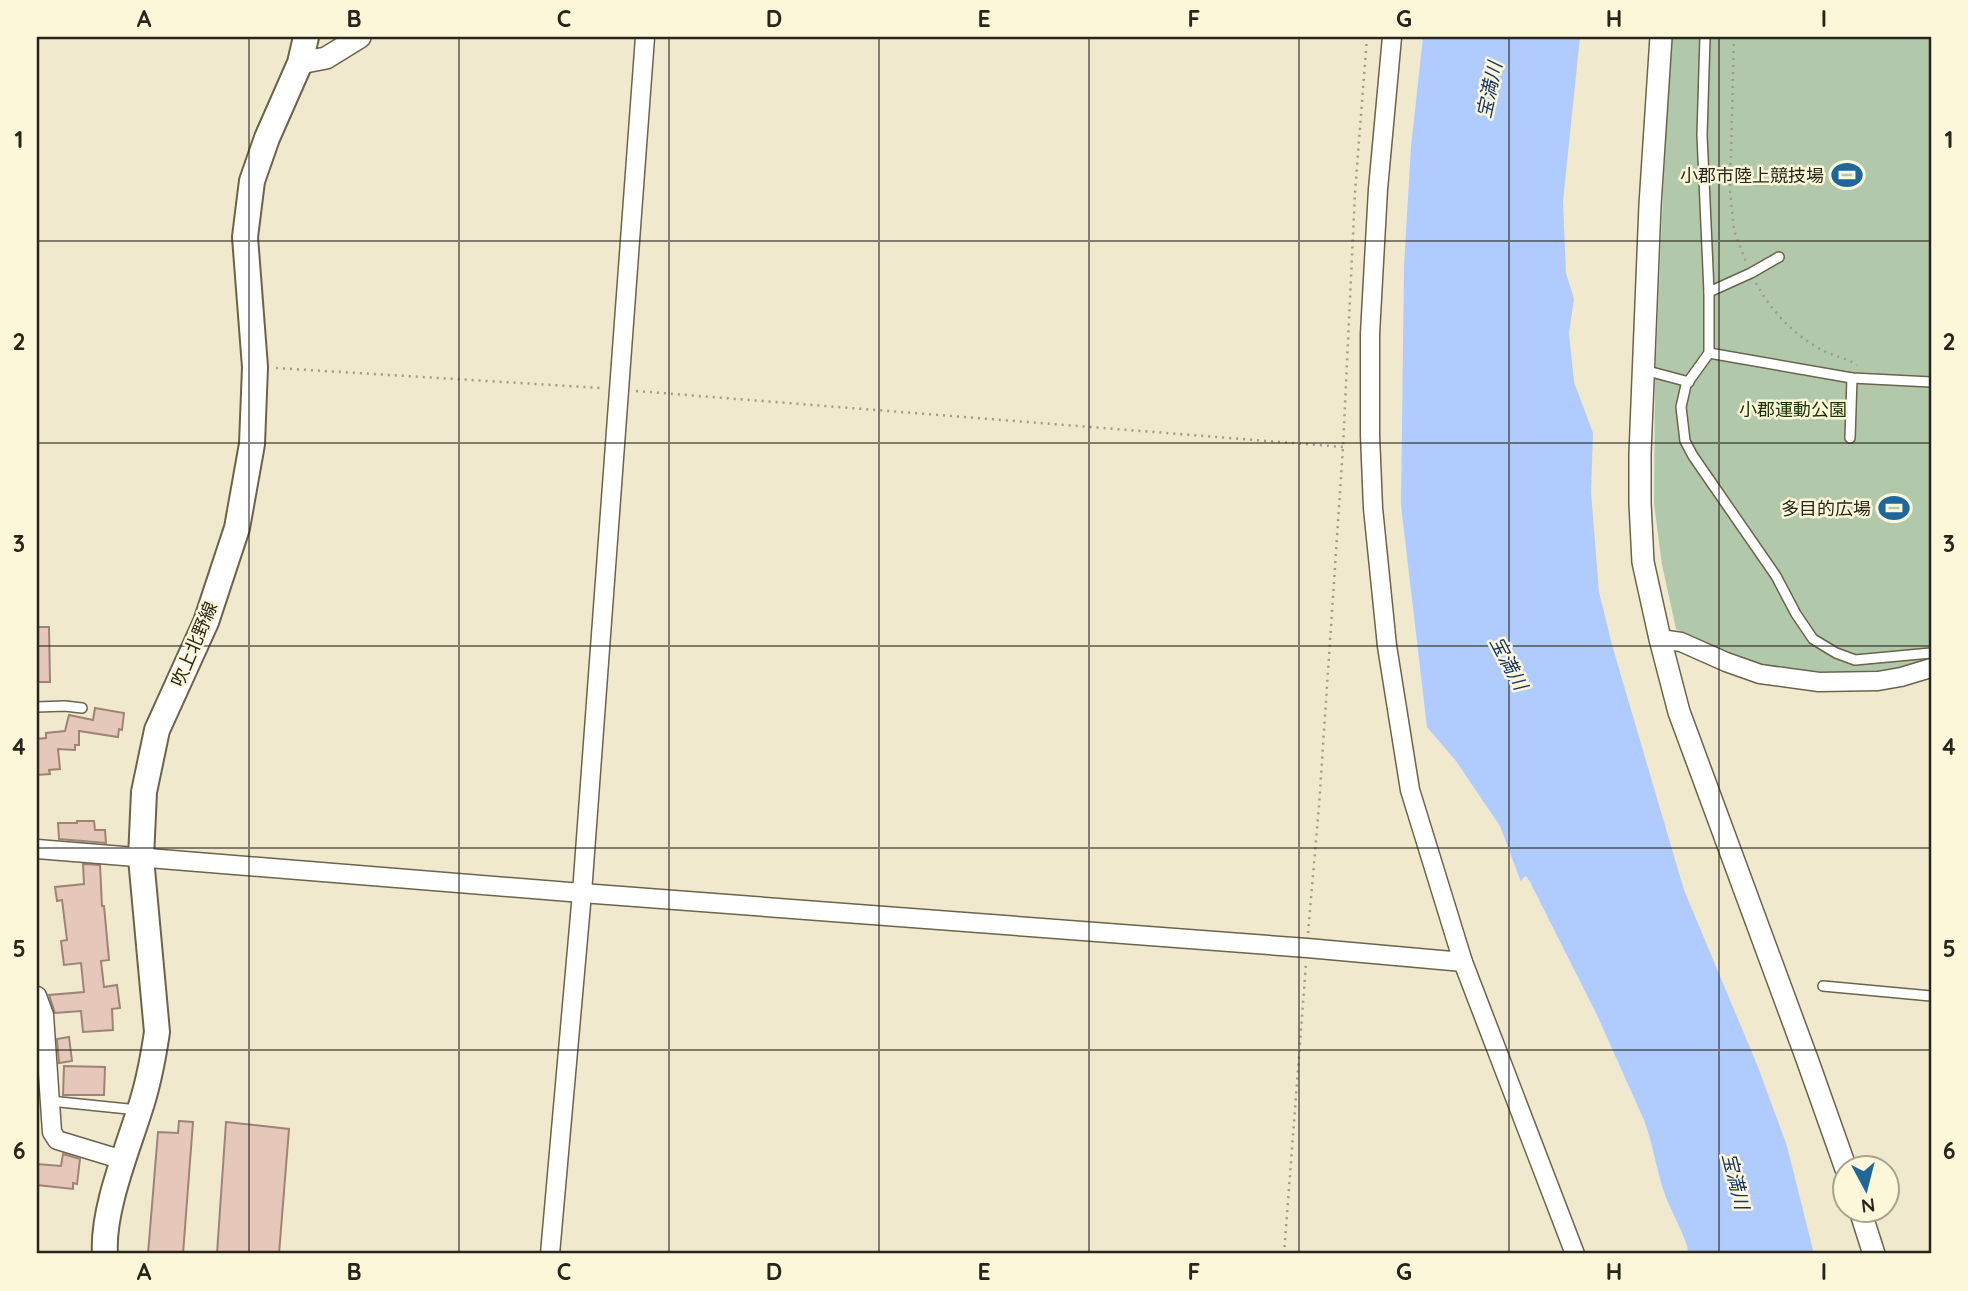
<svg xmlns="http://www.w3.org/2000/svg" width="1968" height="1291" font-family="Quicksand,'Noto Sans JP',sans-serif">
<style>
.green{fill:#b2c8aa}
.water{fill:#b0cbfd}
.building{fill:#e5c8ba;stroke:#9e8476;stroke-width:2}
.lines{fill:none;stroke-linecap:round;stroke-linejoin:round}
.service-casing{stroke:#6a644b;stroke-width:12}
.minor-casing{stroke:#6a644b;stroke-width:21}
.tertiary-casing{stroke:#6a644b;stroke-width:24}
.secondary-casing{stroke:#6a644b;stroke-width:28}
.path{stroke:#a09b86;stroke-width:2.5;stroke-dasharray:2 5;stroke-linecap:butt}
.service{stroke:#fff;stroke-width:9}
.minor{stroke:#fff;stroke-width:18}
.tertiary{stroke:#fff;stroke-width:21}
.secondary{stroke:#fff;stroke-width:24}
.grid{fill:none;stroke:#28261b;stroke-width:2;stroke-opacity:0.55}
.labels{text-anchor:middle;dominant-baseline:central;stroke-width:5;stroke-linejoin:round;paint-order:stroke}
.poi-label{font-size:18px;fill:#28261b;stroke:#fdf7da;text-anchor:end}
.park-label{font-size:18px;fill:#133301;stroke:#fdf7da}
.street-label{font-size:18px;fill:#28261b;stroke:#fdf7da}
.water-label{font-size:19px;font-style:italic;fill:#18346e;stroke:#fdf7da}
.neatline{fill:none;stroke:#28261b;stroke-width:2.5}
.grid-label{font-size:23px;text-anchor:middle;font-weight:bold;fill:#28261b}
</style>
<rect width="100%" height="100%" fill="#f0e9cd"/>
<path class="green" d="M1672 37H1931V662L1855 678 1764 670 1726 654 1676 629 1662 565 1654 504 1655 380 1667 101Z"/>
<path class="water" d="M1423 37H1580L1563 201 1566 273 1574 299 1569 333 1574 382 1593 433 1591 492 1599 592 1612 645 1684 890 1758 1067 1787 1146 1814 1254H1689C1684 1231 1670 1211 1663 1189 1656 1166 1652 1142 1644 1120L1597 1015 1530 882 1526 876 1523 878 1521 882 1500 826 1456 761 1427 727 1401 505 1404 266 1411 147Z"/>
<g class="building">
<path d="M37 627H49L50 682H37Z"/>
<path d="M95 708 124 713 122 730 119 729 118 737 79 731V745H75V750L58 749 60 769 49 770 50 774 37 775V739L46 738V733L65 731 69 715 93 720Z"/>
<path d="M77 821H94L95 830H105L106 843 59 839 58 823H77Z"/>
<path d="M83 864 100 865 102 906H104L109 960 101 961 104 987 117 985 120 1008 112 1009 113 1030 83 1032 81 1011 55 1013 49 995 84 992 81 963 64 965 61 941 67 940 62 900 57 901 55 887 84 884Z"/>
<path d="M69 1037 72 1061 59 1063 57 1039Z"/>
<path d="M64 1066 105 1067 104 1095H63Z"/>
<path d="M179 1121 193 1122 183 1254H148L158 1132 178 1133Z"/>
<path d="M226 1122 289 1129 279 1254H217Z"/>
<path d="M63 1154 80 1159 77 1184 73 1183V1189L37 1185V1164L61 1166Z"/>
</g>
<g class="lines">
<g class="service-casing">
<g id="service">
<path d="M1705 37 1702 135 1709 292V353L1686 385 1681 407 1685 441 1693 456 1776 576 1796 614 1813 639 1836 653 1855 660 1931 653"/>
<path d="M1709 292 1751 273 1779 257"/>
<path d="M1709 353 1852 378 1931 382"/>
<path d="M1644 370 1689 382"/>
<path d="M1850 438 1852 378"/>
<path d="M37 707 65 706 82 708"/>
<path d="M1823 986 1931 996"/>
<path d="M50 1101 138 1110"/>
</g>
</g>
<g class="minor-casing">
<g id="minor">
<path d="M1392 37 1378 189 1370 334V435L1373 508 1387 646 1410 790 1463 962 1575 1254"/>
<path d="M1660 639 1681 642 1726 662 1760 674 1819 682 1878 681 1901 677 1931 668"/>
<path d="M37 849 582 893 1307 948 1463 962"/>
<path d="M37 996 44 1015 52 1132 57 1140 123 1160"/>
<path d="M550 1254 582 893 645 37"/>
</g>
</g>
<g class="tertiary-casing">
<g id="tertiary">
<path d="M1661 37 1650 205 1640 454V503L1643 562 1660 639 1679 712 1807 1059 1846 1169"/>
<path d="M300 63 326 58 360 37"/>
<path d="M1860 1210 1874 1254"/>
</g>
</g>
<g class="secondary-casing">
<path id="secondary" d="M105 1254C102 1212 126 1153 139 1112 148 1086 153 1059 157 1032L141 858 144 792 157 730 206 622 237 528 252 444 255 367 245 237 252 181 267 138 300 63 306 37"/>
</g>
<g class="path">
<path d="M1734 37 1730 190 1734 230 1746 262"/>
<path d="M1756 283C1770 310 1795 336 1822 350 1833 356 1847 358 1857 365"/>
<path d="M276 368 601 388"/>
<path d="M636 391 1343 447"/>
<path d="M1308 933 1319 806 1343 447 1355 193 1367 37"/>
<path d="M1284 1254 1306 964"/>
</g>
<use href="#service" class="service"/>
<use href="#minor" class="minor"/>
<use href="#tertiary" class="tertiary"/>
<use href="#secondary" class="secondary"/>
</g>
<path class="grid" d="M249 37V1254M459 37V1254M669 37V1254M879 37V1254M1089 37V1254M1299 37V1254M1509 37V1254M1719 37V1254M37 241H1931M37 443H1931M37 646H1931M37 848H1931M37 1050H1931"/>
<defs>
<g id="stadium-bare" transform="scale(2.415)"><path d="M0-5a6.5 5 0 1 0 0 10a6.5 5 0 1 0 0-10ZM-3.5-1.8h7v3.6h-7Z" fill="#1e679b" stroke="#fdf7da" stroke-width="2.5" paint-order="stroke"/></g>
</defs>
<g fill-rule="evenodd">
<use href="#stadium-bare" x="1847" y="175"/>
<use href="#stadium-bare" x="1894" y="508"/>
</g>
<g class="labels">
<g class="poi-label">
<text x="1824" y="175">小郡市陸上競技場</text>
<text x="1871" y="508">多目的広場</text>
</g>
<g class="park-label">
<text x="1793" y="409">小郡運動公園</text>
</g>
<g class="street-label">
<text transform="translate(194 644) rotate(-67)">吹上北野線</text>
</g>
<g class="water-label">
<text transform="translate(1489 90) rotate(-78)">宝満川</text>
<text transform="translate(1509 663) rotate(62)">宝満川</text>
<text transform="translate(1736 1181) rotate(76)">宝満川</text>
</g>
</g>
<rect width="1968" height="1291" fill="none" stroke="#fdf7da" stroke-width="77"/>
<g transform="translate(1866 1189) rotate(173)"><circle r="33" fill="#fdf7da" stroke="#a8a38e" stroke-width="2"/>
<path d="M0-5L12 26L0 18L-12 26Z" fill="#1e679b"/>
<text y="-10" font-size="19" font-weight="bold" text-anchor="middle" fill="#28261b">N</text>
</g>
<rect x="38" y="38" width="1892" height="1214" class="neatline"/>
<g class="grid-label">
<text x="144" y="27">A</text>
<text x="354" y="27">B</text>
<text x="564" y="27">C</text>
<text x="774" y="27">D</text>
<text x="984" y="27">E</text>
<text x="1194" y="27">F</text>
<text x="1404" y="27">G</text>
<text x="1614" y="27">H</text>
<text x="1824" y="27">I</text>
<text x="19" y="148">1</text>
<text x="1949" y="148">1</text>
<text x="19" y="350">2</text>
<text x="1949" y="350">2</text>
<text x="19" y="552">3</text>
<text x="1949" y="552">3</text>
<text x="19" y="755">4</text>
<text x="1949" y="755">4</text>
<text x="19" y="957">5</text>
<text x="1949" y="957">5</text>
<text x="19" y="1159">6</text>
<text x="1949" y="1159">6</text>
<text x="144" y="1280">A</text>
<text x="354" y="1280">B</text>
<text x="564" y="1280">C</text>
<text x="774" y="1280">D</text>
<text x="984" y="1280">E</text>
<text x="1194" y="1280">F</text>
<text x="1404" y="1280">G</text>
<text x="1614" y="1280">H</text>
<text x="1824" y="1280">I</text>
</g>
</svg>
